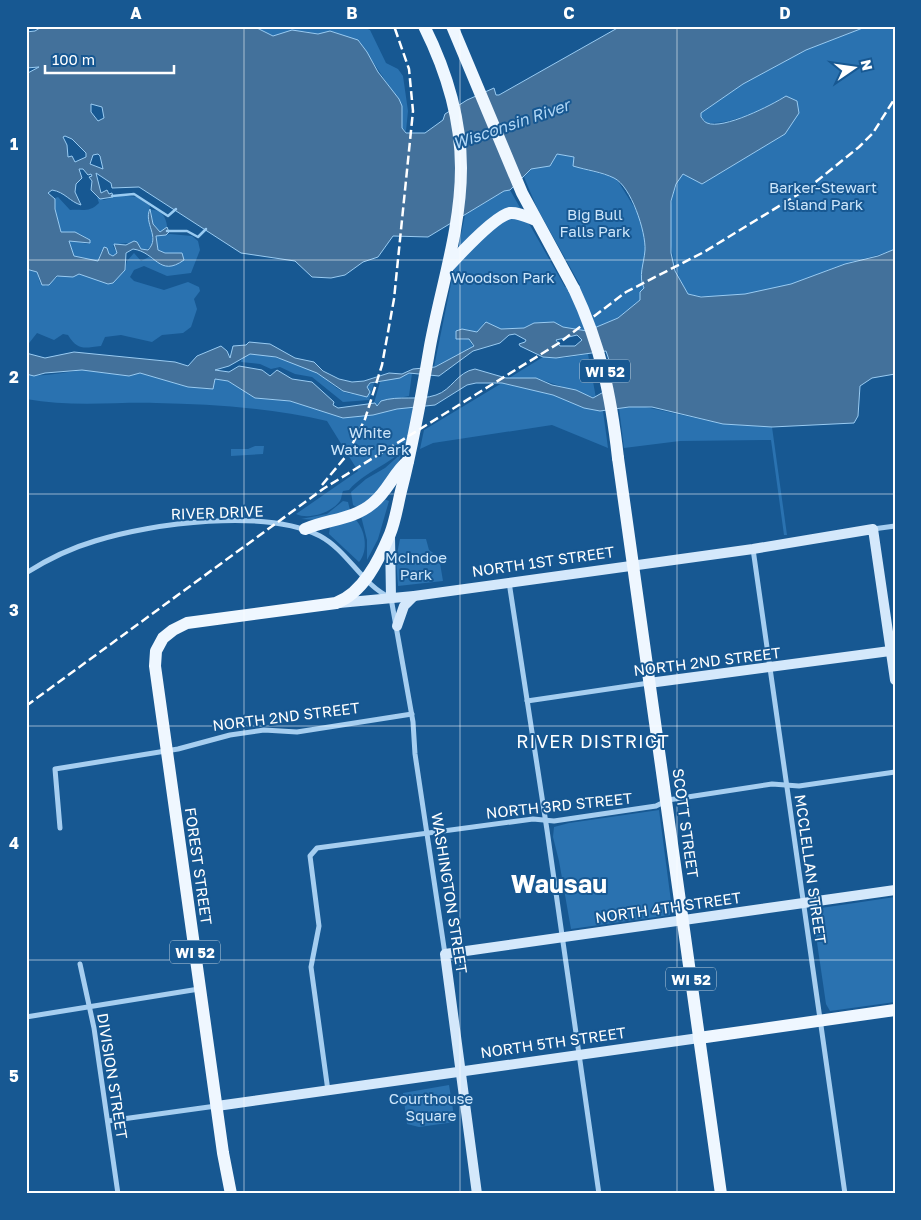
<svg xmlns="http://www.w3.org/2000/svg" width="921" height="1220" font-family="'Golos Text',sans-serif">
<style>
.green{fill:#2a72b0}
.water{fill:#43719b;stroke:#99cbf2;fill-rule:evenodd}
.lines{fill:none;stroke-linecap:round;stroke-linejoin:round}
.stream{stroke:#99cbf2;stroke-width:2.5}
.street{stroke:#a6cef0;stroke-width:5}
.secondary{stroke:#d4e8fb;stroke-width:10}
.primary{stroke:#eff7ff;stroke-width:12}
.rail{stroke:#fff;stroke-width:2.5;stroke-dasharray:9 4;stroke-linecap:butt}
.primary-bridge{stroke:#eff7ff;stroke-width:12}
.grid{fill:none;stroke:#fff;stroke-width:1;stroke-opacity:0.55}
.labels{text-anchor:middle;dominant-baseline:central;stroke-width:4;stroke-linejoin:round;paint-order:stroke}
.shield{fill:#175892;stroke:#b9cdde;stroke-width:1}
.shield-label{font-size:14px;font-weight:bold;fill:#fff}
.park-label{font-size:15px;fill:#cde6fb;stroke:#175892}
.street-label{font-size:15px;fill:#fff;stroke:#175892}
.water-label{font-size:16px;font-style:italic;fill:#b2d8f7;stroke:#175892}
.quarter-label{font-size:18px;letter-spacing:1px;fill:#fff;stroke:#175892}
.town-label{font-size:25px;font-weight:bold;fill:#fff;stroke:#175892}
.neatline{fill:none;stroke:#fff;stroke-width:2}
.grid-label{font-size:16px;text-anchor:middle;font-weight:bold;fill:#fff}
</style>
<rect width="100%" height="100%" fill="#175892"/>
<g class="green">
<path d="M253 26H361L370 30 386 63 398 69 403 76 408 111 406 131 402 128V106L360 42 334 32 318 34 303 31 273 36Z"/>
<path d="M868 26H895V249C878 256 861 259 844 264 827 270 810 278 793 284 766 293 716 301 688 294 668 265 661 203 683 174L702 184 785 134 786 96C763 109 734 124 707 123L701 117V113L743 84 806 50Z"/>
<path d="M557 154 575 157 573 166 616 178 636 210 641 219 645 243 644 288 640 300 618 318 587 331 563 327 552 322 534 323 524 328 501 329 484 323 480 330 474 333 461 329 460 340 469 339 473 347 434 367 465 215 504 191 510 190 565 287 580 285 537 208 524 177 531 169 550 166Z"/>
<path d="M120 195 137 197 150 206C148 220 155 233 151 247L144 250 140 248 137 242C129 244 120 242 113 246L117 253 115 256 101 251 98 261 74 256 69 241C76 238 83 246 90 243V240L80 234 61 232 55 209V198L58 197 70 210C82 209 89 213 99 203L97 197 104 200Z"/>
<path d="M151 210C161 209 166 217 167 226L164 231 160 232 153 224Z"/>
<path d="M170 234 192 236 198 241 200 250 191 273 167 276 144 266 134 270 130 277 134 281 164 290 188 282 199 287 200 291 194 299 197 309 191 327 183 333 162 335 152 342 121 335 105 337 101 346C84 348 78 351 68 335L63 334 54 340 37 333 26 347V269L37 272 40 283 46 286 60 275 82 274 97 279 125 270 127 261 134 253 141 261 149 257 155 261 181 262 184 260 181 253H165L158 250 156 236Z"/>
<path d="M250 354C268 353 303 365 318 374 327 379 334 388 344 392 352 395 360 394 367 397L368 385 374 383 369 400 343 402 312 377 295 374 280 367 271 369 260 364 241 362 242 358Z"/>
<path d="M588 354 596 398 536 378H509L543 357 563 358Z"/>
<path d="M82 370 129 376 140 373 188 387 212 389 215 379 228 381 255 398 290 401 343 418 377 414 420 404C419 412 419 423 416 431 405 461 367 468 349 490L343 491C341 495 342 498 340 501 331 513 309 520 296 514L358 471 327 421C271 408 213 404 156 403 113 402 69 407 26 399V374C36 378 69 372 82 370Z"/>
<path d="M409 373H412L409 396 379 402 376 406 374 403 380 382Z"/>
<path d="M502 383 553 395 584 408 603 411 608 448 552 425 433 443 420 449 424 430Z"/>
<path d="M641 406 723 424 772 427 787 535H784L771 440 680 441 624 448 619 408Z"/>
<path d="M255 446H264L263 454 231 456V449H248Z"/>
<path d="M402 453 398 463 374 497 356 507 353 505 351 492 366 479 385 468Z"/>
<path d="M384 499 389 501 378 539 367 560V540L361 516Z"/>
<path d="M343 501 348 502 350 510 317 520 301 519 327 514Z"/>
<path d="M355 519C365 529 369 550 359 562L329 534 330 527Z"/>
<path d="M400 539H426L429 550 439 557 443 581 398 586 396 559Z"/>
<path d="M659 810 672 909 670 915 571 929 559 861 553 837 554 827 569 823Z"/>
<path d="M895 897V1002L830 1011 826 1004 813 915 817 909 821 908Z"/>
<path d="M449 1085 455 1122 419 1127 407 1124 403 1093Z"/>
</g>
<path class="water" d="M43 26H253L273 36 292 30 318 34 330 31 358 40 367 52 378 72 399 99 402 106V128L406 133H425L443 120 445 114 467 100 494 88 496 95H499L621 26H868L806 50 743 84 701 113V117C703 119 704 122 707 123 723 130 772 105 786 96L797 101 799 113 785 134 702 184 683 174 676 184 671 201V253L675 271 688 294 701 297 745 294 791 284 845 264 878 256 895 249V374L872 378 860 386 858 416 854 423 772 427 723 424 652 407H629L600 411 584 408 553 395 502 383H476L467 385 435 405 397 409 373 415 343 418 290 401 255 398 228 381 215 379 213 389 188 387 140 373 129 376 82 370 45 373 34 376 26 374V353L45 358 74 352 175 362 188 366 197 356 221 346 227 351 230 358 233 346 246 345 249 342 270 344 295 358 314 362 323 371 339 379 352 382 364 381 389 373 402 374 413 369 435 367 474 346 469 339H456V331L462 329 477 332 486 322 501 329 524 328 534 323 554 322 563 327 587 331 618 318 640 300V292L644 288C638 276 644 264 645 250 646 232 631 186 614 178 602 172 586 170 573 166L574 157 557 154 550 166 531 169 510 190 504 191 428 237 393 236 378 257 363 262 345 275 331 278 312 277 295 261 241 253 139 187 112 188 111 183 96 173 101 193 107 190 109 194 112 193 113 197 100 199 91 190 92 181 89 177 92 176 91 174 88 175 83 169H79L82 178 76 184 75 192 81 205C70 202 65 192 52 190L48 193 55 199V209L61 232H75L90 240V243L69 241 74 256 98 261 104 247 107 248 109 254 113 256 117 253 114 244 126 245 134 241 137 242 141 249 148 250C161 237 143 223 150 209L153 224 160 232 167 227 169 232 166 235 156 236 158 250 165 253H182L184 260C159 278 156 252 133 249L126 253 125 270 113 283 108 284 79 274 73 277 57 276 49 285H42L37 272 26 269V74L39 67 26 68V32L35 31ZM91 104 102 107 104 118 98 121 91 112ZM65 136 72 139 86 153V157L75 162 72 156 68 157 67 145 63 137ZM98 154 100 156 103 169 90 164 93 155ZM515 334 526 340 525 342 519 344 520 346 543 357 556 358 606 351 612 369 607 390 593 398 576 390 552 385 536 378H506L475 369C457 372 452 390 436 395 419 401 399 395 381 401L377 406 375 403 338 408 333 405 334 402 312 382 292 379 277 370 270 376 262 370 239 366 229 372 215 370 229 366 250 354 276 357 317 373 343 391 367 397 370 392 367 387 370 383 400 378 409 373 439 376 473 351 500 343 509 335ZM577 335 582 340 575 346H560L556 340Z"/>
<g class="lines">
<g class="stream">
<path d="M112 196 134 194 168 216 176 209"/>
<path d="M167 231H187L198 237 206 229"/>
</g>
<g class="street">
<path d="M873 529 895 526"/>
<path d="M753 549 845 1194"/>
<path d="M26 573C48 559 71 548 95 541 152 523 266 508 320 536 348 551 362 585 391 598L413 722 415 754 445 954"/>
<path d="M509 582 547 830 599 1194"/>
<path d="M527 701 649 683"/>
<path d="M60 828 55 769 178 749 230 735 264 730 297 732 412 714"/>
<path d="M80 964 94 1028 118 1194"/>
<path d="M26 1017 199 989"/>
<path d="M328 1091 311 967 319 926 310 856 317 848 533 819 554 821 656 806 668 800 772 784 799 786 895 772"/>
<path d="M108 1121 216 1106"/>
</g>
<g class="secondary">
<path d="M390 536 391 598"/>
<path d="M339 603 414 596 753 549 873 529 895 680"/>
<path d="M397 626 404 606 414 596"/>
<path d="M649 683 890 651"/>
<path d="M217 1106 699 1038"/>
<path d="M477 1194 445 954 895 890"/>
</g>
<g class="primary">
<path d="M452 26 522 193 574 289"/>
<path d="M448 267C459 255 495 216 510 213 518 212 528 217 536 220"/>
<path d="M618 458 721 1194"/>
<path d="M305 529C328 519 353 520 373 503 388 491 394 472 408 461"/>
<path d="M699 1038 895 1010"/>
<path d="M231 1194 223 1153 155 666 156 651 163 638 173 630 187 623 336 603C363 593 379 560 390 534 396 519 398 502 402 487 414 440 422 393 430 346 441 287 461 228 461 168 461 119 446 70 424 26"/>
</g>
<g class="rail">
<path d="M322 485 347 455 365 419 382 365 394 299 413 111 409 69 394 26"/>
<path d="M26 706 323 489 559 343 626 292 704 252 807 189 859 147 873 133 895 98"/>
</g>
<path class="primary-bridge" d="M574 289C601 346 611 396 618 458"/>
</g>
<path class="grid" d="M244 26V1194M460 26V1194M677 26V1194M26 260H895M26 494H895M26 726H895M26 960H895"/>
<g class="labels">
<g class="shield">
<rect x="580" y="359.5" width="50" height="23" rx="4"/>
<rect x="170" y="940.5" width="50" height="23" rx="4"/>
<rect x="666" y="967.5" width="50" height="23" rx="4"/>
</g>
<g class="shield-label">
<text x="605" y="371">WI 52</text>
<text x="195" y="952">WI 52</text>
<text x="691" y="979">WI 52</text>
</g>
<g class="park-label">
<text x="823" y="187">Barker-Stewart<tspan x="823" dy="17">Island Park</tspan></text>
<text x="595" y="214">Big Bull<tspan x="595" dy="17">Falls Park</tspan></text>
<text x="503" y="277">Woodson Park</text>
<text x="370" y="432">White<tspan x="370" dy="17">Water Park</tspan></text>
<text x="416" y="557">McIndoe<tspan x="416" dy="17">Park</tspan></text>
<text x="431" y="1098">Courthouse<tspan x="431" dy="17">Square</tspan></text>
</g>
<g class="street-label">
<text transform="translate(217 512) rotate(-2)">RIVER DRIVE</text>
<text transform="translate(543 561) rotate(-8)">NORTH 1ST STREET</text>
<text transform="translate(707 661) rotate(-7)">NORTH 2ND STREET</text>
<text transform="translate(286 716) rotate(-7)">NORTH 2ND STREET</text>
<text transform="translate(559 805) rotate(-6)">NORTH 3RD STREET</text>
<text transform="translate(686 823) rotate(82)">SCOTT STREET</text>
<text transform="translate(199 866) rotate(82)">FOREST STREET</text>
<text transform="translate(811 869) rotate(82)">MCCLELLAN STREET</text>
<text transform="translate(450 893) rotate(81)">WASHINGTON STREET</text>
<text transform="translate(668 907) rotate(-8)">NORTH 4TH STREET</text>
<text transform="translate(553 1042) rotate(-8)">NORTH 5TH STREET</text>
<text transform="translate(113 1076) rotate(81)">DIVISION STREET</text>
</g>
<g class="water-label">
<text transform="translate(511 124) rotate(-19)">Wisconsin River</text>
</g>
<g class="quarter-label">
<text x="593" y="741">RIVER DISTRICT</text>
</g>
<g class="town-label">
<text x="559" y="883">Wausau</text>
</g>
</g>
<rect width="921" height="1220" fill="none" stroke="#175892" stroke-width="55"/>
<g transform="translate(854 68) rotate(77)" stroke="#175892" stroke-width="4" paint-order="stroke">
<path d="M0-4L9 19L0 12L-9 19Z" fill="#ffffff"/>
<text y="-8" font-size="14" font-weight="bold" text-anchor="middle" fill="#ffffff">N</text>
</g>
<path d="M45 65v8h129v-8" fill="none" stroke="#ffffff" stroke-width="2.5"/>
<text x="52" y="65" font-size="15" fill="#ffffff" stroke="#175892" stroke-width="4" paint-order="stroke">100 m</text>
<rect x="28" y="28" width="866" height="1164" class="neatline"/>
<g class="grid-label">
<text x="136" y="19">A</text>
<text x="352" y="19">B</text>
<text x="569" y="19">C</text>
<text x="785" y="19">D</text>
<text x="14" y="150">1</text>
<text x="14" y="383">2</text>
<text x="14" y="616">3</text>
<text x="14" y="849">4</text>
<text x="14" y="1082">5</text>
</g>
</svg>
